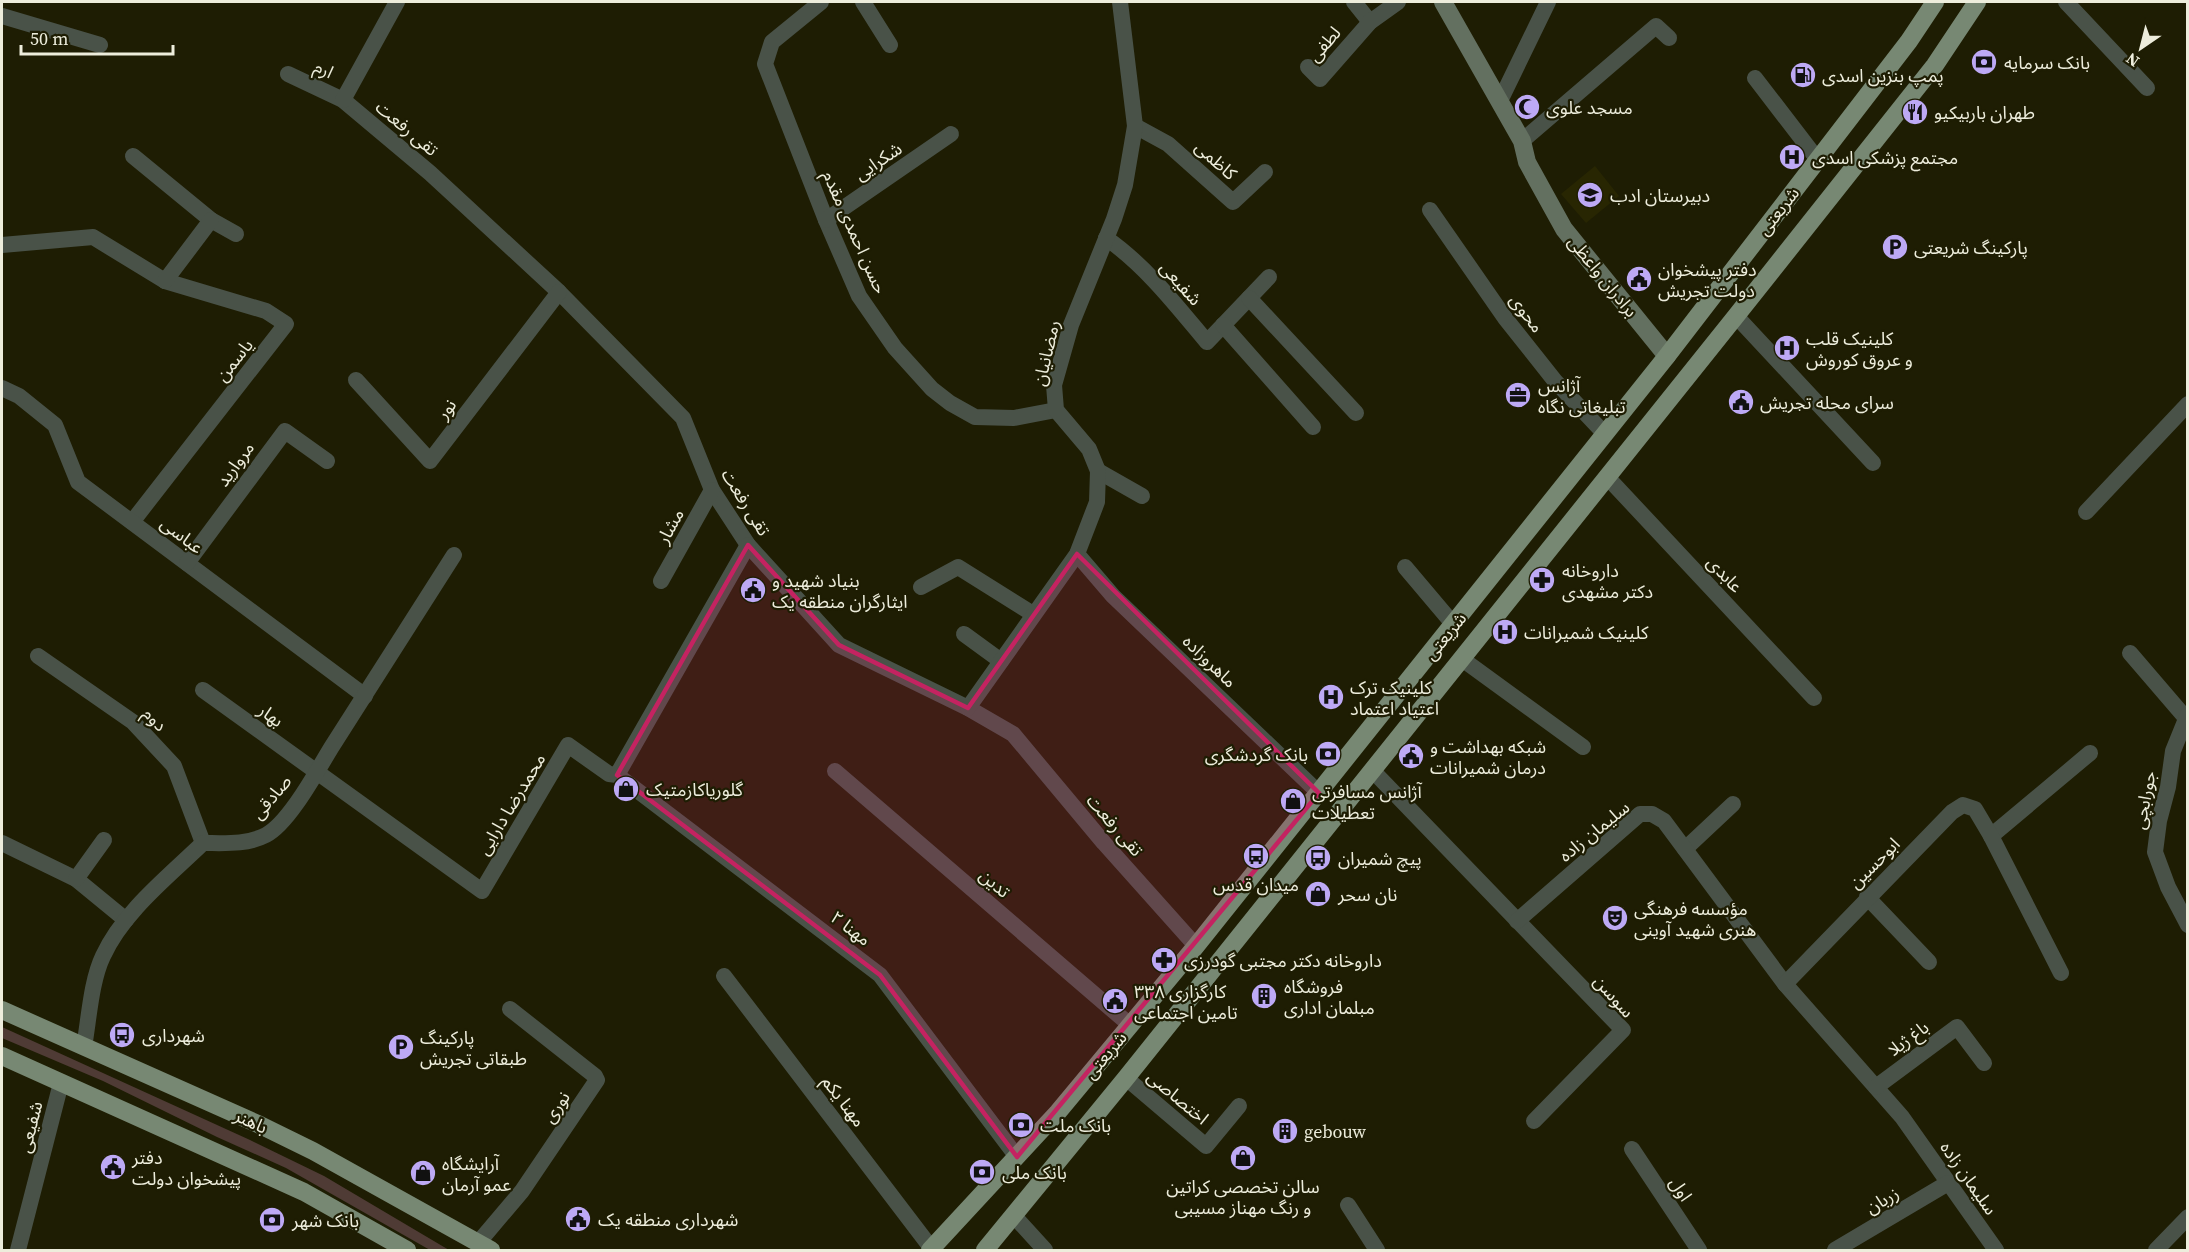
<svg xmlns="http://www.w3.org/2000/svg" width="2189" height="1252" font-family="'Source Serif 4','Noto Sans Arabic',serif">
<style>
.built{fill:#282602}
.green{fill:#4f3b35}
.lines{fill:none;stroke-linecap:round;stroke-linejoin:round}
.street{stroke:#495248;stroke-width:16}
.secondary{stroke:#637060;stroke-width:18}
.primary{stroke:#778873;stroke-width:18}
.marked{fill:#c42361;fill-opacity:0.2;stroke:#c42361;stroke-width:4.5;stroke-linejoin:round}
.labels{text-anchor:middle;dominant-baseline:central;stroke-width:4.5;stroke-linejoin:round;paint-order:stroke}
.street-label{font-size:18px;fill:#ededdc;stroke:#1e1d03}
.poi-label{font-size:18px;fill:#ededdc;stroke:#1e1d03;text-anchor:start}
</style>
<rect width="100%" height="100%" fill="#1e1d03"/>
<path class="built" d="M1595 166 1619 196 1586 223 1561 194Z"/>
<path class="green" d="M2 1027 250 1140 324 1176 449 1250H430L286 1168 217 1137 103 1081 2 1038Z"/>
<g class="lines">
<g class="street">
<path d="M821 2 772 42 765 64 826 220 859 296 895 348 932 389 950 403 975 417 1014 418 1056 410"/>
<path d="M863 2 890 45"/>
<path d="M1354 2 1370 22"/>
<path d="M2066 2 2147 88"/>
<path d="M2 16 100 45"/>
<path d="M1308 67 1320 79 1370 22 1398 2"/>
<path d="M288 74 343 100 430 173 559 292 683 418 712 490 748 545 839 645 968 708 1013 734 1104 843 1196 946"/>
<path d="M1755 78 1818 160"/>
<path d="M343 100 397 2"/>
<path d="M1500 101 1548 2"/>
<path d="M1135 126 1168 144 1233 202 1265 172"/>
<path d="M1522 141 1656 26 1669 38"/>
<path d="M133 156 211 220 236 234"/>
<path d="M1430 210 1505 318 1555 381 1604 433"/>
<path d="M826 220 951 134"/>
<path d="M1106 238C1146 266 1176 305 1207 342L1269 277"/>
<path d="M2 245 93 237 165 281 266 311 286 324 132 522"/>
<path d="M165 281 211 220"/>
<path d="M1249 298 1356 413"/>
<path d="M1736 316 1873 463"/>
<path d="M1223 325 1313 427"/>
<path d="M356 380 430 461 559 292"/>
<path d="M2 388 19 396 55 425 78 482 365 696"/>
<path d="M1098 471 1142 496"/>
<path d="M1608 478 1814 698"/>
<path d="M2086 512 2188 404"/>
<path d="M1077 554 1113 596 1319 793"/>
<path d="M187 563 285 431 327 461"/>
<path d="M1405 567 1454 625"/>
<path d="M661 581 712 490"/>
<path d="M921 587 958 567 1033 614"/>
<path d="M964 634 1001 661"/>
<path d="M2130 653 2185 717"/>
<path d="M38 656 133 722 174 766 203 843"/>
<path d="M1462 659 1583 747"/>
<path d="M203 690 482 891 568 745 609 774 617 775 880 975 1017 1157"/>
<path d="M968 708 1077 554 1097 502 1098 471 1089 449 1056 410 1054 385 1071 325 1114 219 1125 185 1135 126 1120 2"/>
<path d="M2188 714 2173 751 2168 787 2159 821 2155 852 2168 887 2188 925"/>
<path d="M1372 770 1623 1030 1534 1121"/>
<path d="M835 771 1130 1025"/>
<path d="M617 775 748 545"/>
<path d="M1991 836 2090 753"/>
<path d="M2 843 76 879 126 920"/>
<path d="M1685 849 1733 804"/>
<path d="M76 879 104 840"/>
<path d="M1867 897 1929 962"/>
<path d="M1517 921 1640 814H1652L1664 821 1785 984 1902 1117 1996 1250"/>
<path d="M724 976 932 1249"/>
<path d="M1785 984 1952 812 1963 805 1975 809 1991 836 2061 973"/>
<path d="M84 1047C89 1019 91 981 103 956 123 912 169 876 203 843 224 843 247 845 266 835 289 823 317 771 331 748 372 684 413 619 454 555"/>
<path d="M1126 1078 1206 1146 1239 1106"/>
<path d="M1876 1087 1957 1027 1984 1063"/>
<path d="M1632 1149 1699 1250"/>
<path d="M1348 1205 1377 1250"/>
<path d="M1014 1216 1045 1250"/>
<path d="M478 1243 522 1191 597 1080 595 1076 510 1009"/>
<path d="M18 1250 61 1083"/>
<path d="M1835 1250 1948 1183"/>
<path d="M2156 1250 2188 1217"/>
</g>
<path class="secondary" d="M1443 2 1522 141 1527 162 1564 229 1667 356"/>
<g class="primary">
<path d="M2 1010 260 1125 313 1151 491 1250"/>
<path d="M2 1056 304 1192 407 1250"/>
<path d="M930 1250 1058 1112 1196 946 1667 356 1909 41 1935 2"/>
<path d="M985 1250 1126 1078 1736 316 1935 65 1977 2"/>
</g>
</g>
<path class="marked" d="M748 545 839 645 968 708 1077 554 1319 793 1017 1157 880 975 617 775Z"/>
<defs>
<g id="bank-disc" transform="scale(1.35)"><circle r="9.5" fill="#bda9f5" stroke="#1e1d03"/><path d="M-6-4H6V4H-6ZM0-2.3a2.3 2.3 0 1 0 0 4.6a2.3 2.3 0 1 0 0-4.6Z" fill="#111"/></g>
<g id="fuel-disc" transform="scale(1.35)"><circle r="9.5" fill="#bda9f5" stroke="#1e1d03"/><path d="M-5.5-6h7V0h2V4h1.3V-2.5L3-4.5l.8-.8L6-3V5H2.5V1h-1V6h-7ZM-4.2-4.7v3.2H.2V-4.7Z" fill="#111"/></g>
<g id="mosque-disc" transform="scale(1.35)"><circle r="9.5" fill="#bda9f5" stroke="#1e1d03"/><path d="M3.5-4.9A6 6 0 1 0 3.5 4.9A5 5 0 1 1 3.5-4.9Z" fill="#111"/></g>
<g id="restaurant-disc" transform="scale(1.35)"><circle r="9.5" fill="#bda9f5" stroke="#1e1d03"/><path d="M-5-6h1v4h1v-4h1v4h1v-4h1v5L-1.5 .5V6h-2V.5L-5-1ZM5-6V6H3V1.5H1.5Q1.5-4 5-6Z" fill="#111"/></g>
<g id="hospital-disc" transform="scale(1.35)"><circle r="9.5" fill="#bda9f5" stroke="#1e1d03"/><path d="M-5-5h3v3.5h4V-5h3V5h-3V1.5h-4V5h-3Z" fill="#111"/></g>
<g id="school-disc" transform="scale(1.35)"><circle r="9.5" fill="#bda9f5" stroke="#1e1d03"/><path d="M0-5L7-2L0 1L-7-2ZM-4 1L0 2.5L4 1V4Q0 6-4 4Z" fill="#111"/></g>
<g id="parking-disc" transform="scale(1.35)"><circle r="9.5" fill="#bda9f5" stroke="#1e1d03"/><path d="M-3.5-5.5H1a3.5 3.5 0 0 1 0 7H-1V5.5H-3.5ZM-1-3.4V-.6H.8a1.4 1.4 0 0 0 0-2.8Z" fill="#111"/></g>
<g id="civic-disc" transform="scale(1.35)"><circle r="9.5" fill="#bda9f5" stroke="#1e1d03"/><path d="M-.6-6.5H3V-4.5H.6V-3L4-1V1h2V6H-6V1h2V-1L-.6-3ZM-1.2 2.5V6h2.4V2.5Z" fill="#111"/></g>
<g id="office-disc" transform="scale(1.35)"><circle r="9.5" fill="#bda9f5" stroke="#1e1d03"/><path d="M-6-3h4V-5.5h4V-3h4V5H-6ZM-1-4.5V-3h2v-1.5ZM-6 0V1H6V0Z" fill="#111"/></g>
<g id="pharmacy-disc" transform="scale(1.35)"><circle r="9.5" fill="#bda9f5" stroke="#1e1d03"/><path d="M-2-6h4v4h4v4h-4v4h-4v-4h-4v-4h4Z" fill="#111"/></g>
<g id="shop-disc" transform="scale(1.35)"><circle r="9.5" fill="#bda9f5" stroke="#1e1d03"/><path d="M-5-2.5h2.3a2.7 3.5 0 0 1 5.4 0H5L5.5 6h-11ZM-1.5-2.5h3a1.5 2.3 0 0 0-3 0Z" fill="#111"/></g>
<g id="bus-disc" transform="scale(1.35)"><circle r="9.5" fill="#bda9f5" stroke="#1e1d03"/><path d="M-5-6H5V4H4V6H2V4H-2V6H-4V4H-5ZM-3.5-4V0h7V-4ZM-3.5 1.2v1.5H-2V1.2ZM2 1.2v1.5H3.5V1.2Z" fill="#111"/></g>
<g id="theatre-disc" transform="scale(1.35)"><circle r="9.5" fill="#bda9f5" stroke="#1e1d03"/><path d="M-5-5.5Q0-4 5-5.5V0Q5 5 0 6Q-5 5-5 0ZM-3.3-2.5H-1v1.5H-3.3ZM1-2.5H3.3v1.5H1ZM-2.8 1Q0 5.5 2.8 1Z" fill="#111"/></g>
<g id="building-disc" transform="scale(1.35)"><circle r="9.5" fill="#bda9f5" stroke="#1e1d03"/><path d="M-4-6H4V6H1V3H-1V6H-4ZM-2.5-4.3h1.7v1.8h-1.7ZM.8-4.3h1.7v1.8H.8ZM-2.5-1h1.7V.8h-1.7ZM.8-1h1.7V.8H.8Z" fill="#111"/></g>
</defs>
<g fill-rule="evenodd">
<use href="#bank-disc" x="1984" y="62"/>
<use href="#fuel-disc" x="1803" y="75"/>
<use href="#mosque-disc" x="1527" y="107"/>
<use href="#restaurant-disc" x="1915" y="112"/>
<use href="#hospital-disc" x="1792" y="157"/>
<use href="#school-disc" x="1590" y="195"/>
<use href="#parking-disc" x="1895" y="247"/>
<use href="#civic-disc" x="1639" y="279"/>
<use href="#hospital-disc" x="1787" y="348"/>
<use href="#office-disc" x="1518" y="395"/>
<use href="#civic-disc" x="1741" y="402"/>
<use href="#pharmacy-disc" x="1542" y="580"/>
<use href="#civic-disc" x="753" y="590"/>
<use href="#hospital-disc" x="1505" y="632"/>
<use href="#hospital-disc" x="1331" y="697"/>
<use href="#bank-disc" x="1328" y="754"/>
<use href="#civic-disc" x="1411" y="756"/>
<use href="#shop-disc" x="626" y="789"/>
<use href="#shop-disc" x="1293" y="801"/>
<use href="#bus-disc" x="1256" y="856"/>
<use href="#bus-disc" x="1318" y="858"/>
<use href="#shop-disc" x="1318" y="894"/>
<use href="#theatre-disc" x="1615" y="918"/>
<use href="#pharmacy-disc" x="1164" y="960"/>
<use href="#building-disc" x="1264" y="996"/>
<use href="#civic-disc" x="1115" y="1001"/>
<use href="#bus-disc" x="122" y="1035"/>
<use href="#parking-disc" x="401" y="1047"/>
<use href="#bank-disc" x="1021" y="1125"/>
<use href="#building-disc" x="1285" y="1131"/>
<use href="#shop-disc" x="1243" y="1158"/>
<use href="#civic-disc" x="113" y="1167"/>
<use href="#bank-disc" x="982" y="1172"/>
<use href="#shop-disc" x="423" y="1173"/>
<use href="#civic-disc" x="578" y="1219"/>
<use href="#bank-disc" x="272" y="1220"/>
</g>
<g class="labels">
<g class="street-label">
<text transform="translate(1324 44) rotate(-49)">لطفی</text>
<text transform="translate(324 69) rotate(26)">ارم</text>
<text transform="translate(407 128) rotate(40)">تقی رفعت</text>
<text transform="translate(1216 160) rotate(42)">کاظمی</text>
<text transform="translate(878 161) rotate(-34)">شکرایی</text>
<text transform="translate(1778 211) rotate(-52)">شریعتی</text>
<text transform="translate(855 232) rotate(66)">حسن احمدی مقدم</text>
<text transform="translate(1603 276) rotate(51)">برادران واعظی</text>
<text transform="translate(1181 283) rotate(48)">شفیعی</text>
<text transform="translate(1527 313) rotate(53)">محوی</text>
<text transform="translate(1046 353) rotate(-77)">رمضانیان</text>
<text transform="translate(234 360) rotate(-52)">یاسمن</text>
<text transform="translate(446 409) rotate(-53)">نور</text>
<text transform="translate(235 464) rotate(-54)">مروارید</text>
<text transform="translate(746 502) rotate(58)">تقی رفعت</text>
<text transform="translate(670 526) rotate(-61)">مشار</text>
<text transform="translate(182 535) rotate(37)">عباسی</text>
<text transform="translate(1725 574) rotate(47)">عابدی</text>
<text transform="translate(1445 636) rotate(-51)">شریعتی</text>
<text transform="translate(1210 661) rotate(44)">ماهروزاده</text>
<text transform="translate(271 715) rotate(36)">بهار</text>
<text transform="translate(155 719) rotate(45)">دوم</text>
<text transform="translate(271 797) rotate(-50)">صادقی</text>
<text transform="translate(2144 800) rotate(-79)">جورابچی</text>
<text transform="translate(511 804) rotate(-59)">محمدرضا دارایی</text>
<text transform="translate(1115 825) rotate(49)">تقی رفعت</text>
<text transform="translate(1594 831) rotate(-39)">سلیمان زاده</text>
<text transform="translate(1874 863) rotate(-45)">ابوحسین</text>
<text transform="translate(995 883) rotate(41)">تدین</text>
<text transform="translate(851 928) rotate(37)">مهنا ۲</text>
<text transform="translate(1614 996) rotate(48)">سوسن</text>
<text transform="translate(1908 1038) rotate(-36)">باغ ژیلا</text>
<text transform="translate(1105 1055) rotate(-50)">شریعتی</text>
<text transform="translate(1178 1097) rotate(40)">اختصاصی</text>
<text transform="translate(844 1101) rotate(53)">مهنا یکم</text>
<text transform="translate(556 1107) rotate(-56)">نوری</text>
<text transform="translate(251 1121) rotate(25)">باهنر</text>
<text transform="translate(30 1127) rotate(-76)">شفیعی</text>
<text transform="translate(1969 1178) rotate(55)">سلیمان زاده</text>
<text transform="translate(1681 1189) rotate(57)">اول</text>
<text transform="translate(1882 1200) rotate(-31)">زربان</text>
</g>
<g class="poi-label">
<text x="2004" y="62">بانک سرمایه</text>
<text x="1822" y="75">پمپ بنزین اسدی</text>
<text x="1546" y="107">مسجد علوی</text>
<text x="1934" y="112">طهران باربیکیو</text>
<text x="1812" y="157">مجتمع پزشکی اسدی</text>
<text x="1610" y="195">دبیرستان ادب</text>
<text x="1914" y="247">پارکینگ شریعتی</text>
<text x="1658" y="269">دفتر پیشخوان<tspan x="1658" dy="21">دولت تجریش</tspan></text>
<text x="1806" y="338">کلینیک قلب<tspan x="1806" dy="21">و عروق کوروش</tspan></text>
<text x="1538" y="385">آژانس<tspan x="1538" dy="21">تبلیغاتی نگاه</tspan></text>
<text x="1760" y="402">سرای محله تجریش</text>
<text x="1562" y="570">داروخانه<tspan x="1562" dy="21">دکتر مشهدی</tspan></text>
<text x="772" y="580">بنیاد شهید و<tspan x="772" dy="21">ایثارگران منطقه یک</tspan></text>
<text x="1524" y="632">کلینیک شمیرانات</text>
<text x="1350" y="687">کلینیک ترک<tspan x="1350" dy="21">اعتیاد اعتماد</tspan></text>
<text x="1430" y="746">شبکه بهداشت و<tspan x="1430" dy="21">درمان شمیرانات</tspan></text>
<text x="1308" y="754" text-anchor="end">بانک گردشگری</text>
<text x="646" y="789">گلوریاکازمتیک</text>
<text x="1312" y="791">آژانس مسافرتی<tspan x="1312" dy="21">تعطیلات</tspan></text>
<text x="1338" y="858">پیچ شمیران</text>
<text x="1256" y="884" text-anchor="middle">میدان قدس</text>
<text x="1338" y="894">نان سحر</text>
<text x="1634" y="908">مؤسسه فرهنگی<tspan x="1634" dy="21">هنری شهید آوینی</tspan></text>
<text x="1184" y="960">داروخانه دکتر مجتبی گودرزی</text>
<text x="1284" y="986">فروشگاه<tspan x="1284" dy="21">مبلمان اداری</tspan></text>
<text x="1134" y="991">کارگزاری ٣٣٨<tspan x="1134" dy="21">تامین اجتماعی</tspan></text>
<text x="142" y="1035">شهرداری</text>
<text x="420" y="1037">پارکینگ<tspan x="420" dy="21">طبقاتی تجریش</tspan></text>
<text x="1040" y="1125">بانک ملت</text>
<text x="1304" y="1131">gebouw</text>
<text x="132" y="1157">دفتر<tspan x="132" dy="21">پیشخوان دولت</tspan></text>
<text x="442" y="1163">آرایشگاه<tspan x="442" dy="21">عمو آرمان</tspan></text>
<text x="1002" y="1172">بانک ملی</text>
<text x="1243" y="1186" text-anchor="middle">سالن تخصصی کراتین<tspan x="1243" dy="21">و رنگ مهناز مسیبی</tspan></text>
<text x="598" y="1219">شهرداری منطقه یک</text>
<text x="292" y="1220">بانک شهر</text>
</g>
</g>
<rect width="2189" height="1252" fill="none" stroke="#ededdc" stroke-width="6"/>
<g transform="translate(2141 48) rotate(215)" stroke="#1e1d03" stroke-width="4.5" paint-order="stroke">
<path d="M0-4.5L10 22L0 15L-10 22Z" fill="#ededdc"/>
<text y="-9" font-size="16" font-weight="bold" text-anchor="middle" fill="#ededdc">N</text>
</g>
<path d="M21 45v9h152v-9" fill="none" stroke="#ededdc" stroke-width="3"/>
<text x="30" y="45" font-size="18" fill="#ededdc" stroke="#1e1d03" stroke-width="4.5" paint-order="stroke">50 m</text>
</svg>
